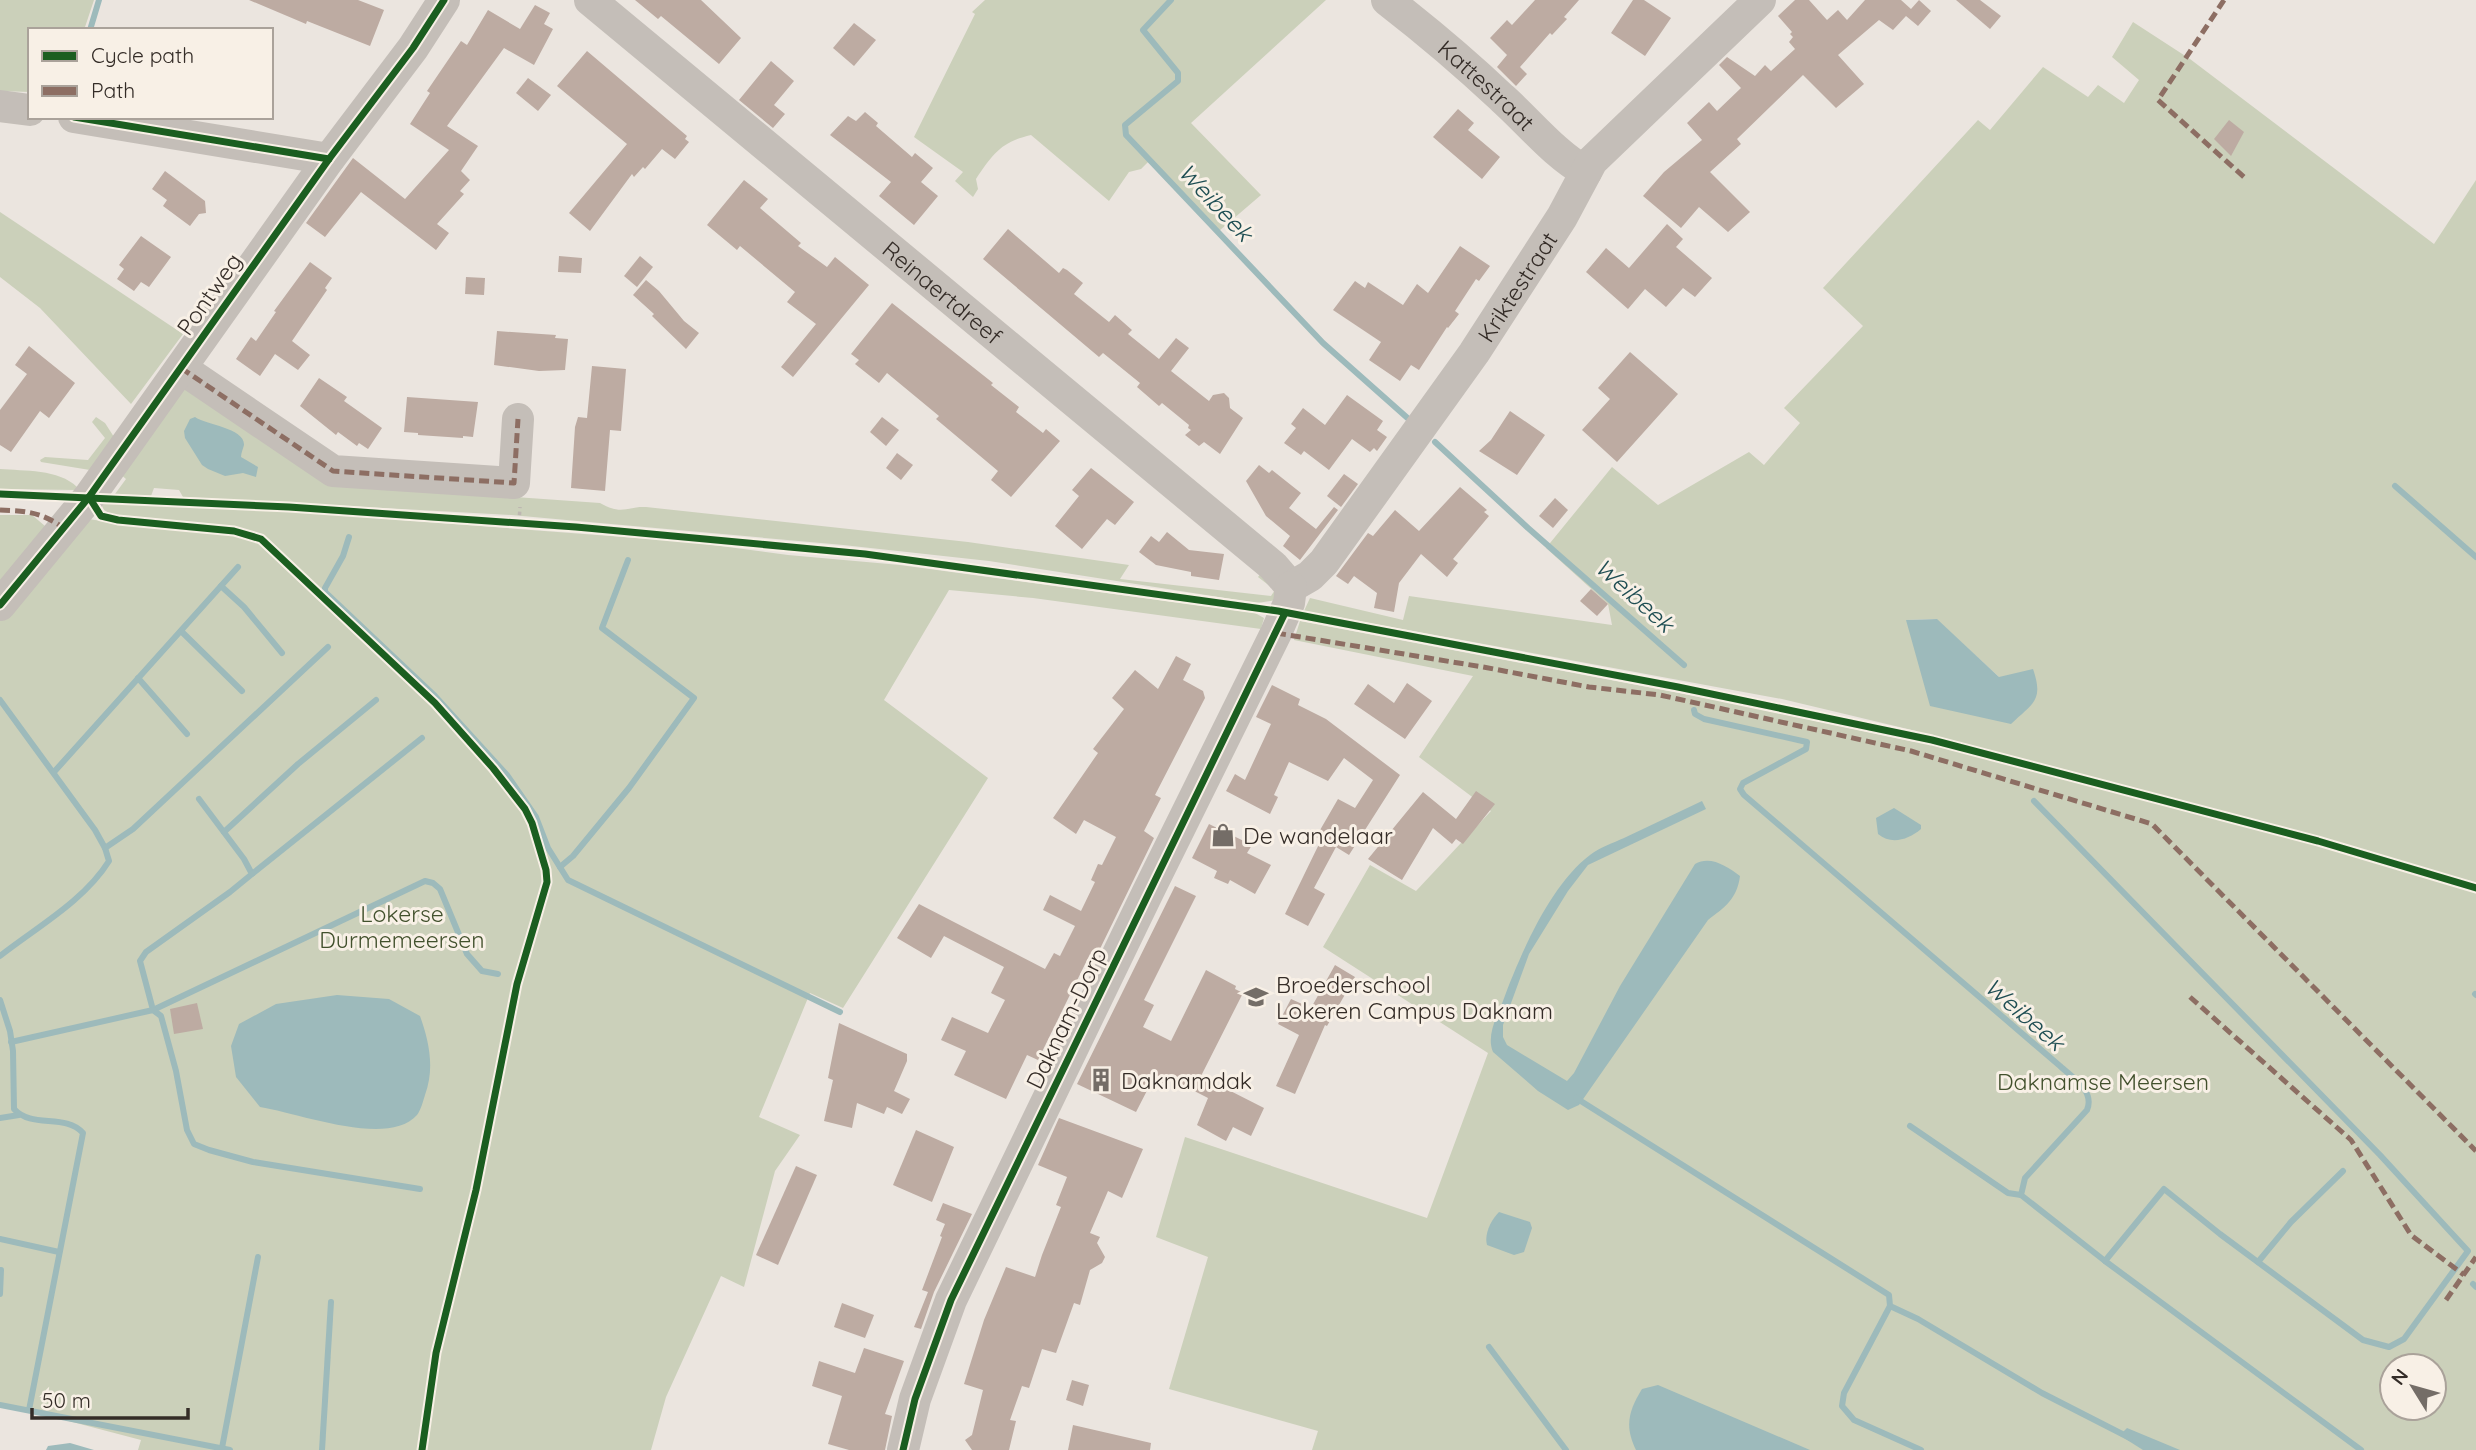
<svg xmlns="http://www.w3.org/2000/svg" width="2476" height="1450" font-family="Quicksand,sans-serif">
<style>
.green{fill:#cbd0ba;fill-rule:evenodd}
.water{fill:#9dbabb}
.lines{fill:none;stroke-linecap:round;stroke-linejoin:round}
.stream{stroke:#9dbabb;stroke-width:6}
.building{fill:#bdaba2}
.path{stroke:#bdb7b1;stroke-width:3.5;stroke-dasharray:3.5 3.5;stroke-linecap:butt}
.minor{stroke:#c4beb8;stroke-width:32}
.quiet{stroke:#8d6e63;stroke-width:5;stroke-dasharray:10 5;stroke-linecap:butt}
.cycleway-casing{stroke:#f8f0e6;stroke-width:11}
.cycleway{stroke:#1b5e20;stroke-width:7}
.labels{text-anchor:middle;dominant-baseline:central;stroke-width:6;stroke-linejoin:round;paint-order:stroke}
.street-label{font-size:23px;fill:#342c27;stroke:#f8f0e6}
.poi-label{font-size:23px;fill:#342c27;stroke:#f8f0e6;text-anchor:start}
.park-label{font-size:23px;fill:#42512d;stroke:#f8f0e6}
.water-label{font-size:24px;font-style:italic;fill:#1f4e53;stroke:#f8f0e6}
</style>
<rect width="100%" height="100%" fill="#ebe5df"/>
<g class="green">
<path d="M0 0H94L84 30H30V92L0 91Z"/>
<path d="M985 0H1326L1191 123 1261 195 1219 231 1150 160 1141 169 1129 172 1109 201 1031 135C1001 142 993 154 976 179L978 189 973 197 955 181 963 172 914 137 975 14 972 12Z"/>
<path d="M2133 22 2190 59 2434 244 2476 180V1450H1312L1318 1431 1169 1389 1208 1257 1156 1237 1185 1137 1427 1218 1488 1053 1323 947 1370 865 1416 891 1491 811 1419 757 1473 676 1294 640 1300 621 1721 701 1915 742 1916 731 1782 699 1304 611 1310 598 1403 620 1409 596 1612 625 1608 604 1546 548 1612 467 1658 505 1749 452 1764 465 1800 423 1784 408 1863 326 1823 288 1978 120 1990 130 2043 67 2088 97 2098 85 2124 103 2139 80 2112 57ZM1936 619 1999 677 1906 620ZM2392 1366H2434V1408H2392Z"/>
<path d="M0 212 183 334 131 404 40 308 0 277Z"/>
<path d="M180 384 327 484 600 503C623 516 626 506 646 507L968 542 1129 565 1120 579 1271 596 1275 590 1258 577 1262 572 1278 586 1276 600 1257 603 989 561 843 545 511 515 183 497 179 490 154 488 151 496 115 494 126 479 119 473Z"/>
<path d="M96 417 105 423 114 437 90 470 41 462 40 460 45 457 88 460 105 438 92 422Z"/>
<path d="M0 469C24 471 59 469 77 487L76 490 0 489Z"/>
<path d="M100 502 309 513 690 542 788 555 900 565 1255 613 1264 618 1261 629 1033 598 949 590 884 700 988 778 843 1008 810 993 759 1117 800 1135 775 1171 744 1287 721 1276 666 1397 651 1450H138L141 1440 0 1403V515H32L45 526 71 536 88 519 102 521 112 515 104 510Z"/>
</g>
<g class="water">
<path d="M195 417C206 425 245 428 244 445 243 449 241 453 241 457L258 467 256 477 243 473 225 476 208 469 202 465 185 438 184 431 190 419Z"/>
<path d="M1937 619 1999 677 2033 669C2044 701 2033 703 2011 724L1930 706 1906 620Z"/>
<path d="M1702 801 1706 809 1588 865 1568 891 1529 954 1503 1025V1037L1507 1045 1567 1081 1574 1073 1620 986 1695 864C1710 855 1727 866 1740 876 1737 899 1725 907 1708 920L1579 1105 1568 1110 1538 1091 1493 1052C1486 1036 1497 1016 1503 1001 1520 955 1550 885 1590 855 1600 847 1613 843 1624 838 1650 826 1676 813 1702 801Z"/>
<path d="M1894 808 1921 825V829C1908 840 1891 845 1878 834L1876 818Z"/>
<path d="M337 995 389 999 420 1016C429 1041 435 1068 425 1095 423 1101 421 1110 417 1115 388 1148 299 1113 260 1107L236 1077 231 1046 239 1024 276 1004Z"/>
<path d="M1499 1212 1530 1222 1532 1228 1524 1252 1514 1255 1487 1245C1484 1234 1491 1220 1499 1212Z"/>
<path d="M1658 1385 1810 1450H1636C1624 1426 1629 1410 1642 1389Z"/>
<path d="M2127 1428 2180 1450H2143L2124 1438 2123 1432Z"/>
<path d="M70 1443 94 1450H46L48 1446Z"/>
</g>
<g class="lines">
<g class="stream">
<path d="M1171 0 1143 30 1178 73V81L1125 125 1126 135 1323 343 1412 422"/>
<path d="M90 30 99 0"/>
<path d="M1435 442 1528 528 1684 665"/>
<path d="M2395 486 2476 557"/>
<path d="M349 537 343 556 325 588V592L435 696 507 775 536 817 548 848 568 880 840 1012"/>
<path d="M221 586 244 607 282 653"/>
<path d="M181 631 242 691"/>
<path d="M138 678 187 734"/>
<path d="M0 700 95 830 105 848 109 861C84 901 37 927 0 956"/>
<path d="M1694 710 1695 714 1704 719 1807 742 1806 749 1743 783 1740 789 1744 795 2060 1066C2073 1078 2095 1091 2087 1110L2025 1178 2021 1195 2105 1261 2361 1450"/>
<path d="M54 772 238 567"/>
<path d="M199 799 244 859 252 874 230 892 146 952 140 961 153 1010 425 881 433 883 440 889 467 954 482 971 498 974"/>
<path d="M2034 801 2380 1155 2468 1251 2404 1339 2389 1347 2363 1340 2220 1234 2164 1189 2105 1261"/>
<path d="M224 832 298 764 376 700"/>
<path d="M105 848 133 829 328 647"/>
<path d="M560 867 573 856 629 788 694 698 602 628 628 560"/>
<path d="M252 874 422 738"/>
<path d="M2475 994 2476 995"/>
<path d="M0 1000 10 1031 13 1051 14 1109C32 1129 65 1113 83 1133L29 1410"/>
<path d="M11 1042 153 1010 161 1016 176 1071 187 1130 194 1144 209 1150 253 1162 420 1189"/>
<path d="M1576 1098 1889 1295 1890 1306 1844 1393 1842 1406 1854 1420 1921 1450"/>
<path d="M0 1118 19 1115"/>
<path d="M1910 1126 2008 1193 2021 1195"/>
<path d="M0 1239 59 1252"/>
<path d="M2258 1262 2291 1222 2343 1171"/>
<path d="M2473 1284 2476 1287"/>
<path d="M0 1294 1 1270"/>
<path d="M1890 1306 1918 1319 2042 1393 2130 1438"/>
<path d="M1489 1347 1566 1450"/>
<path d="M0 1405 230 1450"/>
<path d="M222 1448 258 1257"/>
<path d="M322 1450 331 1302"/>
</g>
</g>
<g class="building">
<path d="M249 0H358L384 10 370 46 307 21 306 24Z"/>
<path d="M635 0H701L741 38 719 64 661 16 658 19Z"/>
<path d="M1535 0H1579L1564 17 1567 19 1552 35 1550 33 1520 67 1527 74 1516 86 1497 67 1507 55 1490 38 1507 20 1512 25Z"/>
<path d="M1633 0H1644L1671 18 1645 56 1611 33Z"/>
<path d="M1795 0H1809L1827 20 1838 10 1847 20 1865 0H1901L1911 9 1919 0 1931 11 1918 26 1906 16 1893 30 1879 20 1838 55 1864 84 1836 108 1803 75 1737 139 1741 144 1710 172 1750 212 1728 232 1699 207 1681 228 1643 196 1664 172 1702 140 1687 123 1709 102 1717 111 1741 88 1719 65 1727 57 1755 76 1765 65 1771 71 1795 49 1789 42 1793 37 1790 34 1792 32 1778 16Z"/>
<path d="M1956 0H1980L2001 16 1990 29Z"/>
<path d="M535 5 550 13 544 24 553 29 534 65 504 48 447 126 478 146 461 171 470 180 460 191 464 194 437 224 449 233 436 250 361 192 325 237 306 223 353 158 405 199 449 150 410 124 430 93 427 91 461 41 467 45 488 10 520 29Z"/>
<path d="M854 23 876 40 854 66 833 48Z"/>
<path d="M587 51 687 136 685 139 689 142 675 159 662 149 645 169 643 167 634 177 632 174 590 231 569 213 627 144 557 86Z"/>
<path d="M771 61 794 81 774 105 785 114 773 128 739 100Z"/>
<path d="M528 78 551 95 538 111 516 93Z"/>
<path d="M1458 109 1474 123 1468 130 1500 157 1482 179 1433 137Z"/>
<path d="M865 112 878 123 876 126 912 157 915 153 933 168 921 182 938 196 914 225 879 196 891 182 830 135 848 116 856 121Z"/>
<path d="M2229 120 2244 132 2231 156 2214 139Z"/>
<path d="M165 171 205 201 206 213 199 214 190 226 163 206 167 200 152 189Z"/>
<path d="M744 180 768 199 760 208 801 243 798 246 827 267 835 257 869 285 793 377 781 367 816 324 787 302 795 292 740 246 737 250 707 225Z"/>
<path d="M1667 224 1683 239 1676 247 1712 278 1695 297 1683 288 1666 307 1645 289 1628 309 1586 272 1606 248 1629 268Z"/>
<path d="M1008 229 1059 273 1063 268 1067 270 1083 283 1074 294 1109 322 1115 315 1132 330 1128 334 1159 359 1176 338 1189 348 1171 371 1209 401 1213 395 1224 393 1229 398 1230 408 1243 418 1220 454 1204 442 1199 446 1185 435 1191 430 1188 428 1189 425 1162 403 1159 406 1137 387 1140 383 1103 353 1099 357 983 259Z"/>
<path d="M141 236 171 257 149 287 141 282 134 291 117 279 124 269 119 265Z"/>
<path d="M1460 246 1490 266 1479 281 1476 279 1455 311 1459 314 1448 328 1447 327 1419 370 1411 365 1400 381 1369 360 1381 342 1333 310 1355 281 1365 288 1368 282 1403 305 1417 284 1428 293Z"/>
<path d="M559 256 582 258 581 273 558 272Z"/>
<path d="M640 256 653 267 637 287 624 276Z"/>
<path d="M310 262 332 278 325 288 327 290 292 341 310 355 298 370 275 354 260 376 236 359 251 337 256 341 276 312 274 311Z"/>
<path d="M466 277 485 278 484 295 465 294Z"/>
<path d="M646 280 659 291 684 321 699 333 686 349 652 316 654 314 633 295Z"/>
<path d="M892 303 993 383 991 385 1019 407 1016 412 1043 433 1046 429 1060 441 1011 497 991 480 998 471 936 419 939 416 887 373 879 383 855 364 859 360 851 354Z"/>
<path d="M497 331 556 335 555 338 568 339 565 370 539 371 494 365Z"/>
<path d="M29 346 75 383 49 418 40 411 11 452 0 445V410L27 374 15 365Z"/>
<path d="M1630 352 1678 394 1617 462 1582 430 1610 399 1598 388Z"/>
<path d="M592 366 626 369 621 431 610 430 605 491 571 488 575 427 578 417 587 418Z"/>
<path d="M319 378 347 397 344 401 382 428 368 449 359 443 357 446 338 432 336 435 300 406Z"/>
<path d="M1347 395 1383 421 1377 430 1387 437 1377 451 1374 448 1370 452 1352 439 1329 470 1304 451 1301 455 1284 443 1296 428 1291 424 1303 408 1325 425Z"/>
<path d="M407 397 478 402 473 437 463 436V438L418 435V433L404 432Z"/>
<path d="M1510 411 1545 435 1517 475 1479 451 1491 440Z"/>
<path d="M882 417 899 430 886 446 870 432Z"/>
<path d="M897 453 913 465 901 480 886 468Z"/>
<path d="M1259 465 1269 473 1272 470 1301 493 1289 508 1316 529 1334 507 1338 510 1300 560 1283 546 1290 536 1266 516 1246 481Z"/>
<path d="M1091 468 1134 502 1115 525 1107 519 1082 549 1055 526 1079 496 1072 490Z"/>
<path d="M1344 474 1358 484 1341 507 1327 496Z"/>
<path d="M1460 487 1487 510 1484 512 1489 516 1453 559 1458 563 1447 577 1421 554 1399 583 1394 612 1374 608 1377 593 1354 576 1348 584 1336 576 1368 533 1373 536 1395 510 1419 531Z"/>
<path d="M1555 498 1568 510 1553 528 1539 516Z"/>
<path d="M1167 532 1189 550 1224 554 1219 580 1191 576V572L1156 565 1139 552 1151 536 1159 542Z"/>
<path d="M1591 589 1608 604 1597 616 1580 601Z"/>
<path d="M1176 656 1191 664 1183 680 1203 691 1205 698 1155 795 1161 798 1144 831 1154 838 1096 957 1090 954 1038 1060 1027 1055 1006 1099 954 1075 966 1051 941 1040 952 1017 988 1033 1005 1000 991 993 1004 967 944 936 931 958 897 938 919 904 1045 969 1054 953 1060 956 1075 926 1043 910 1050 895 1081 911 1095 882 1091 880 1098 864 1102 865 1116 837 1084 820 1076 834 1053 818 1098 753 1093 749 1124 709 1112 698 1135 670 1158 689Z"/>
<path d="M1407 683 1432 701 1405 739 1354 704 1368 684 1394 703Z"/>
<path d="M1272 685 1300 699 1298 705 1326 719 1400 775 1349 855 1336 847 1314 888 1325 894 1308 926 1285 914 1321 840 1316 837 1338 799 1355 808 1373 780 1344 758 1328 781 1289 762 1274 795 1278 797 1270 814 1226 791 1235 774 1245 780 1271 724 1256 717Z"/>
<path d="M1476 791 1495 804 1463 844 1456 839 1452 844 1433 828 1402 880 1368 859 1423 792 1456 819Z"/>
<path d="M1209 824 1252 845 1247 853 1271 865 1255 894 1230 880 1228 884 1214 878 1217 871 1192 858Z"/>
<path d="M1175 886 1196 896 1144 1000 1154 1005 1143 1027 1171 1041 1206 970 1236 986 1235 989 1243 993 1201 1076 1264 1108 1251 1136 1233 1127 1226 1141 1197 1125 1208 1098 1169 1078 1165 1085 1153 1079 1136 1112 1077 1084Z"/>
<path d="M1335 965 1355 977 1327 1026 1325 1025 1295 1094 1276 1086 1299 1035 1278 1024 1291 999 1311 1008Z"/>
<path d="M197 1003 203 1029 174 1034 170 1009Z"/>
<path d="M839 1023 907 1054V1061L894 1091 910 1099 902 1114 887 1107 884 1114 857 1103 852 1128 824 1121 833 1080 828 1078Z"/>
<path d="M1059 1118 1143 1149 1122 1198 1108 1191 1090 1233 1100 1237 1097 1243 1105 1257 1102 1263 1090 1270 1080 1305 1074 1303 1056 1353 1042 1349 1029 1388 1022 1386 1010 1420 1016 1421 1009 1450H972L965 1440 972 1435 983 1390 964 1384 984 1320 1006 1267 1035 1277 1042 1255 1061 1207 1056 1205 1067 1177 1038 1165Z"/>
<path d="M916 1130 954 1147 932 1202 893 1185Z"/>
<path d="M796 1166 817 1175 778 1265 756 1255Z"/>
<path d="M943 1203 972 1214 934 1292 921 1329 914 1327 928 1292 922 1290 942 1237 940 1236 945 1224 936 1220Z"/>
<path d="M842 1303 874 1315 865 1338 834 1327Z"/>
<path d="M864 1348 904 1361 885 1414 892 1416 885 1450H849L828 1444 842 1396 812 1386 819 1361 855 1373Z"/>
<path d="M1072 1380 1089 1385 1083 1406 1066 1400Z"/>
<path d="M1073 1425 1151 1443 1150 1450H1068Z"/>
</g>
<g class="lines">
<path class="path" d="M519 522 520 507"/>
<g class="minor">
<path id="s1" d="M590 0 1273 566 1291 587"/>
<path id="s2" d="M1387 0C1427 31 1465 63 1502 98 1530 123 1553 153 1586 172"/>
<path d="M0 106 30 110"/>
<path d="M74 117 329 159"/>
<path d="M181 368 333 471 514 483 518 419"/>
<path id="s3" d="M1291 587 1310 576 1324 562 1474 353 1562 217 1592 161 1760 0"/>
<path d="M0 605 89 497 329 159 413 48 444 0"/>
<path d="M903 1450 915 1399 951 1300 1148 892 1276 633 1289 603 1291 587"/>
</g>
<g class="quiet">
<path d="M2224 0 2158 100 2244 177"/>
<path d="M181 368 333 471 514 483 518 419"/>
<path d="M0 510C28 511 40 512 64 528"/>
<path d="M1276 633 1483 667 1589 687 1660 695 1911 751 2152 824 2476 1151"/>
<path d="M2190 997 2351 1140 2411 1235 2464 1275"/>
<path d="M2446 1300 2476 1257"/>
</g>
<g class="cycleway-casing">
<g id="cycleway">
<path d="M74 117 329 159"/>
<path d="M0 494 289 507 576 527 865 554 1278 611 1678 687 1932 740 2318 841 2476 888"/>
<path d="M89 497 101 516 118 520 234 531 261 539 435 703 493 768 525 809 532 823 546 870 547 882 517 984 476 1190 436 1353 422 1450"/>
<path d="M0 605 89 497 329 159 413 48 444 0"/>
<path d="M903 1450 915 1399 951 1300 1285 613"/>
</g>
</g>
<use href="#cycleway" class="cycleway"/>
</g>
<defs>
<g id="shop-bare" transform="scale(1.89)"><path d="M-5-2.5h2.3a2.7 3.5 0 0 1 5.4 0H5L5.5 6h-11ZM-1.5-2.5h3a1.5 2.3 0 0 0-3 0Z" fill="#746d67" stroke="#f8f0e6" stroke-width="2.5" paint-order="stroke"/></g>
<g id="school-bare" transform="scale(1.89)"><path d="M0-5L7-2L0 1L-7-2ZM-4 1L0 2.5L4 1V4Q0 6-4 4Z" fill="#746d67" stroke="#f8f0e6" stroke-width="2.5" paint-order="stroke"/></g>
<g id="building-bare" transform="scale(1.89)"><path d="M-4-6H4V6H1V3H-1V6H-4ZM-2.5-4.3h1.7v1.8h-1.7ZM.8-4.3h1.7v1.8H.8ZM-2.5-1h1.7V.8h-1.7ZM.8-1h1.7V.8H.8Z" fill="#746d67" stroke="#f8f0e6" stroke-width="2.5" paint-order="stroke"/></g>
</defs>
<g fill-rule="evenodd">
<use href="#shop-bare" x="1223" y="835"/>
<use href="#school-bare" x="1256" y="997"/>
<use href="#building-bare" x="1101" y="1080"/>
</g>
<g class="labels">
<g class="street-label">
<text stroke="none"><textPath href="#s2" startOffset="131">Kattestraat</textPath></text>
<text stroke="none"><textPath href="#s3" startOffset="378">Kriktestraat</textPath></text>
<text stroke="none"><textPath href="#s1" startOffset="458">Reinaertdreef</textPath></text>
<text transform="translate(209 294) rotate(-55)">Pontweg</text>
<text transform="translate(1066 1018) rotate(-64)">Daknam-Dorp</text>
</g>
<g class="poi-label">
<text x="1243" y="835">De wandelaar</text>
<text x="1276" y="984">Broederschool<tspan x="1276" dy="26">Lokeren Campus Daknam</tspan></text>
<text x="1121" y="1080">Daknamdak</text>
</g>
<g class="park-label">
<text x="402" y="913">Lokerse<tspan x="402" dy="26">Durmemeersen</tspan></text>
<text x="2103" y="1081">Daknamse Meersen</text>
</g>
<g class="water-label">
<text transform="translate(1216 202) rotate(47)">Weibeek</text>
<text transform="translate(1635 595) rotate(42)">Weibeek</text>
<text transform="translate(2025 1014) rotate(41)">Weibeek</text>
</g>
</g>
<rect x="28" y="28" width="245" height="91" fill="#f8f0e6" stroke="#aaa29a" stroke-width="2"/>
<rect x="42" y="51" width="35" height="10" fill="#1b5e20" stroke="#aaa29a" stroke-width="2"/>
<text x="91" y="63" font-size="21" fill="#342c27">Cycle path</text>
<rect x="42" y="86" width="35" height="10" fill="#8d6e63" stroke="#aaa29a" stroke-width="2"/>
<text x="91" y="98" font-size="21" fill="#342c27">Path</text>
<g transform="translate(2413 1387) rotate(307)"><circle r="33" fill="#f8f0e6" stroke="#aaa29a" stroke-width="2"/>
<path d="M0-5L12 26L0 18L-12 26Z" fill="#746d67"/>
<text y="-10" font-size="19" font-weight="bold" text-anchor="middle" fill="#342c27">N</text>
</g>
<path d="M32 1408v10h156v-10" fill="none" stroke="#342c27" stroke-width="3.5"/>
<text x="42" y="1408" font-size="21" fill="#342c27" stroke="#f8f0e6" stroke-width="5" paint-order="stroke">50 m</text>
</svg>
